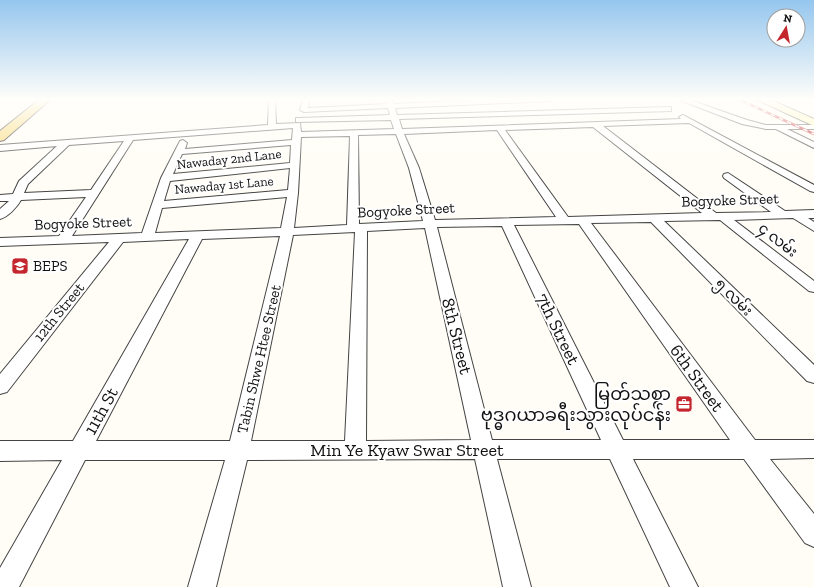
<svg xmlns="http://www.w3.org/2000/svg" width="814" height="587" font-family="'Zilla Slab','Noto Sans Myanmar',serif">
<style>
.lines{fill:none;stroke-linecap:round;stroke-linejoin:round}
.minor-casing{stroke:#444;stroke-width:2}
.secondary-casing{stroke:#333;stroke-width:2}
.primary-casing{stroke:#222;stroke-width:2}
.minor{fill:#fff;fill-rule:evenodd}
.secondary{fill:#fff6b0;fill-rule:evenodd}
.primary{fill:#f9d66b;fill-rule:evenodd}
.rail-casing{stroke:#c4262e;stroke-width:2.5}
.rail{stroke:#fff;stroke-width:1.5;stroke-dasharray:4.5;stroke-linecap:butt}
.labels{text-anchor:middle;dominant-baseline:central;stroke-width:4;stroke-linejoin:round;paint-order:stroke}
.far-street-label{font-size:13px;fill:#111;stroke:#fff}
.street-label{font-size:15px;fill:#111;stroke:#fff}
.poi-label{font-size:15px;fill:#111;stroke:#fff;text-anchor:start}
.near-street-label{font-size:18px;fill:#111;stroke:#fff}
.near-poi-label{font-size:18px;fill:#111;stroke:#fff;text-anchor:end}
</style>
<rect width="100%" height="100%" fill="#fffdf5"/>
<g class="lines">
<g class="minor-casing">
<g id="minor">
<path d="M269 99H275L276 124 300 123 301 132 394 129 391 120 296 122V118H299L390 115 388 108 304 112 300 110 303 99H309L308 108 387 104 386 99H392L394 104 499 99H553L550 101 395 108 397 115 668 107H671V111L399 119 402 129 681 119 679 117 683 115 814 185V192L810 191 689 123 603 126 716 213 771 212 724 178 723 176 724 174 728 173 785 211 814 210V218H808L814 222V231L793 218 734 220 814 281V292L809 291 720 220 664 221 814 365V383L807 381 651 222 591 223 755 440H814V458L770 459 814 514V547L805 543 744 459H633L698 587H670L610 459H497L531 587H503L475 459 247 460 216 587H188L225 460H85L19 587H0V568L62 460 0 461V441H73L189 239 123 242 7 392 0 394V374L109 242 0 246V238L59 236 86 197 21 200C17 207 8 217 0 219V209L9 201H0V195L13 194 19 181 57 146 0 151V145L268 125ZM593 127 702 213 568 217 505 130ZM293 128 292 140 185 149 187 143 183 140 180 141 161 178 142 233 72 236 133 140ZM497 130 556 217 435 220 419 168 404 134ZM396 134 409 168 423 221 359 224 358 135ZM350 136 347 225 294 228 298 193 301 137ZM124 141 91 190 24 193 28 184 69 145ZM291 145 290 163 173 174 182 154ZM290 168 288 190 164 201 170 181ZM287 197 281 228 155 233 162 208ZM579 224 730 440H623L514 225ZM502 226 601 440H492L437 227ZM425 228 471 440 366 441 367 231ZM355 232 345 441H251L293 235ZM280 236 230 441H96L202 239Z"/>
<path d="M677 99H687L747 120 766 125H814V129H787L814 142V148L776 129H766L742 124Z"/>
</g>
</g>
<g class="secondary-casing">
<path id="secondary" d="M755 99H769L814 119V126Z"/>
</g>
<g class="primary-casing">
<path id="primary" d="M40 99H51L4 140 0 141V131Z"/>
</g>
<use href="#minor" class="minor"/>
<use href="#secondary" class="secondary"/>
<use href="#primary" class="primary"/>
<g class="rail-casing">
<path id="rail" d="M738 99 814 134"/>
</g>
<use href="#rail" class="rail"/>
</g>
<linearGradient id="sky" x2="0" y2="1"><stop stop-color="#95c6ee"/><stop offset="0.55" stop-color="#fffefa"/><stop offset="1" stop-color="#fffefa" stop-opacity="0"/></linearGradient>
<rect width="814" height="181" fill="url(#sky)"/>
<defs>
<g id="school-square" transform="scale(0.9)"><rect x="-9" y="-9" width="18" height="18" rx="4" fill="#c4262e" stroke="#fff"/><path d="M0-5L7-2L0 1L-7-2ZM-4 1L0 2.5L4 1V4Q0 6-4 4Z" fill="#fff"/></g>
<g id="office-square" transform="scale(0.9)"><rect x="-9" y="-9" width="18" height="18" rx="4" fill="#c4262e" stroke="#fff"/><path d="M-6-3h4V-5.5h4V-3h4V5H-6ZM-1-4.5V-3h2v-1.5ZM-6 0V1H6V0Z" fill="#fff"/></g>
</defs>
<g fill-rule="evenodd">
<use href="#school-square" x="20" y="266"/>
<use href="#office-square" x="684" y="404"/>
</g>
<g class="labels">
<g class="far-street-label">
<text transform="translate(229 159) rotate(-6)">Nawaday 2nd Lane</text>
<text transform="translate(224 185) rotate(-5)">Nawaday 1st Lane</text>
</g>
<g class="street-label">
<text transform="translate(730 200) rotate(-2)">Bogyoke Street</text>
<text transform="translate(406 210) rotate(-3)">Bogyoke Street</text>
<text transform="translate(83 223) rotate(-2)">Bogyoke Street</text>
<text transform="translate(778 240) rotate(38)">၄ လမ်း</text>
<text transform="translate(734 297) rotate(45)">၅ လမ်း</text>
<text transform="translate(59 312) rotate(-51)">12th Street</text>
<text transform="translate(259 359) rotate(-77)">Tabin Shwe Htee Street</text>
</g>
<g class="poi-label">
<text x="33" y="266">BEPS</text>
</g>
<g class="near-street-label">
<text transform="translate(558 329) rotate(64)">7th Street</text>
<text transform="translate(457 336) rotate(76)">8th Street</text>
<text transform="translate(697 378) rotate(54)">6th Street</text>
<text transform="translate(101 411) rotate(-61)">11th St</text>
<text x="407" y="450">Min Ye Kyaw Swar Street</text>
</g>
<g class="near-poi-label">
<text x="671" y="394">မြတ်သစ္စာ<tspan x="671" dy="21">ဗုဒ္ဓဂယာခရီးသွားလုပ်ငန်း</tspan></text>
</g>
</g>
<g transform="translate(786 28) rotate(11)"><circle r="19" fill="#ffffff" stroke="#a0a0a0"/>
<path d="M0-3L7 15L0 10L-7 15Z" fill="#c4262e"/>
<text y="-6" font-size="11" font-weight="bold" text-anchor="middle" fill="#111111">N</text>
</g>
</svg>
